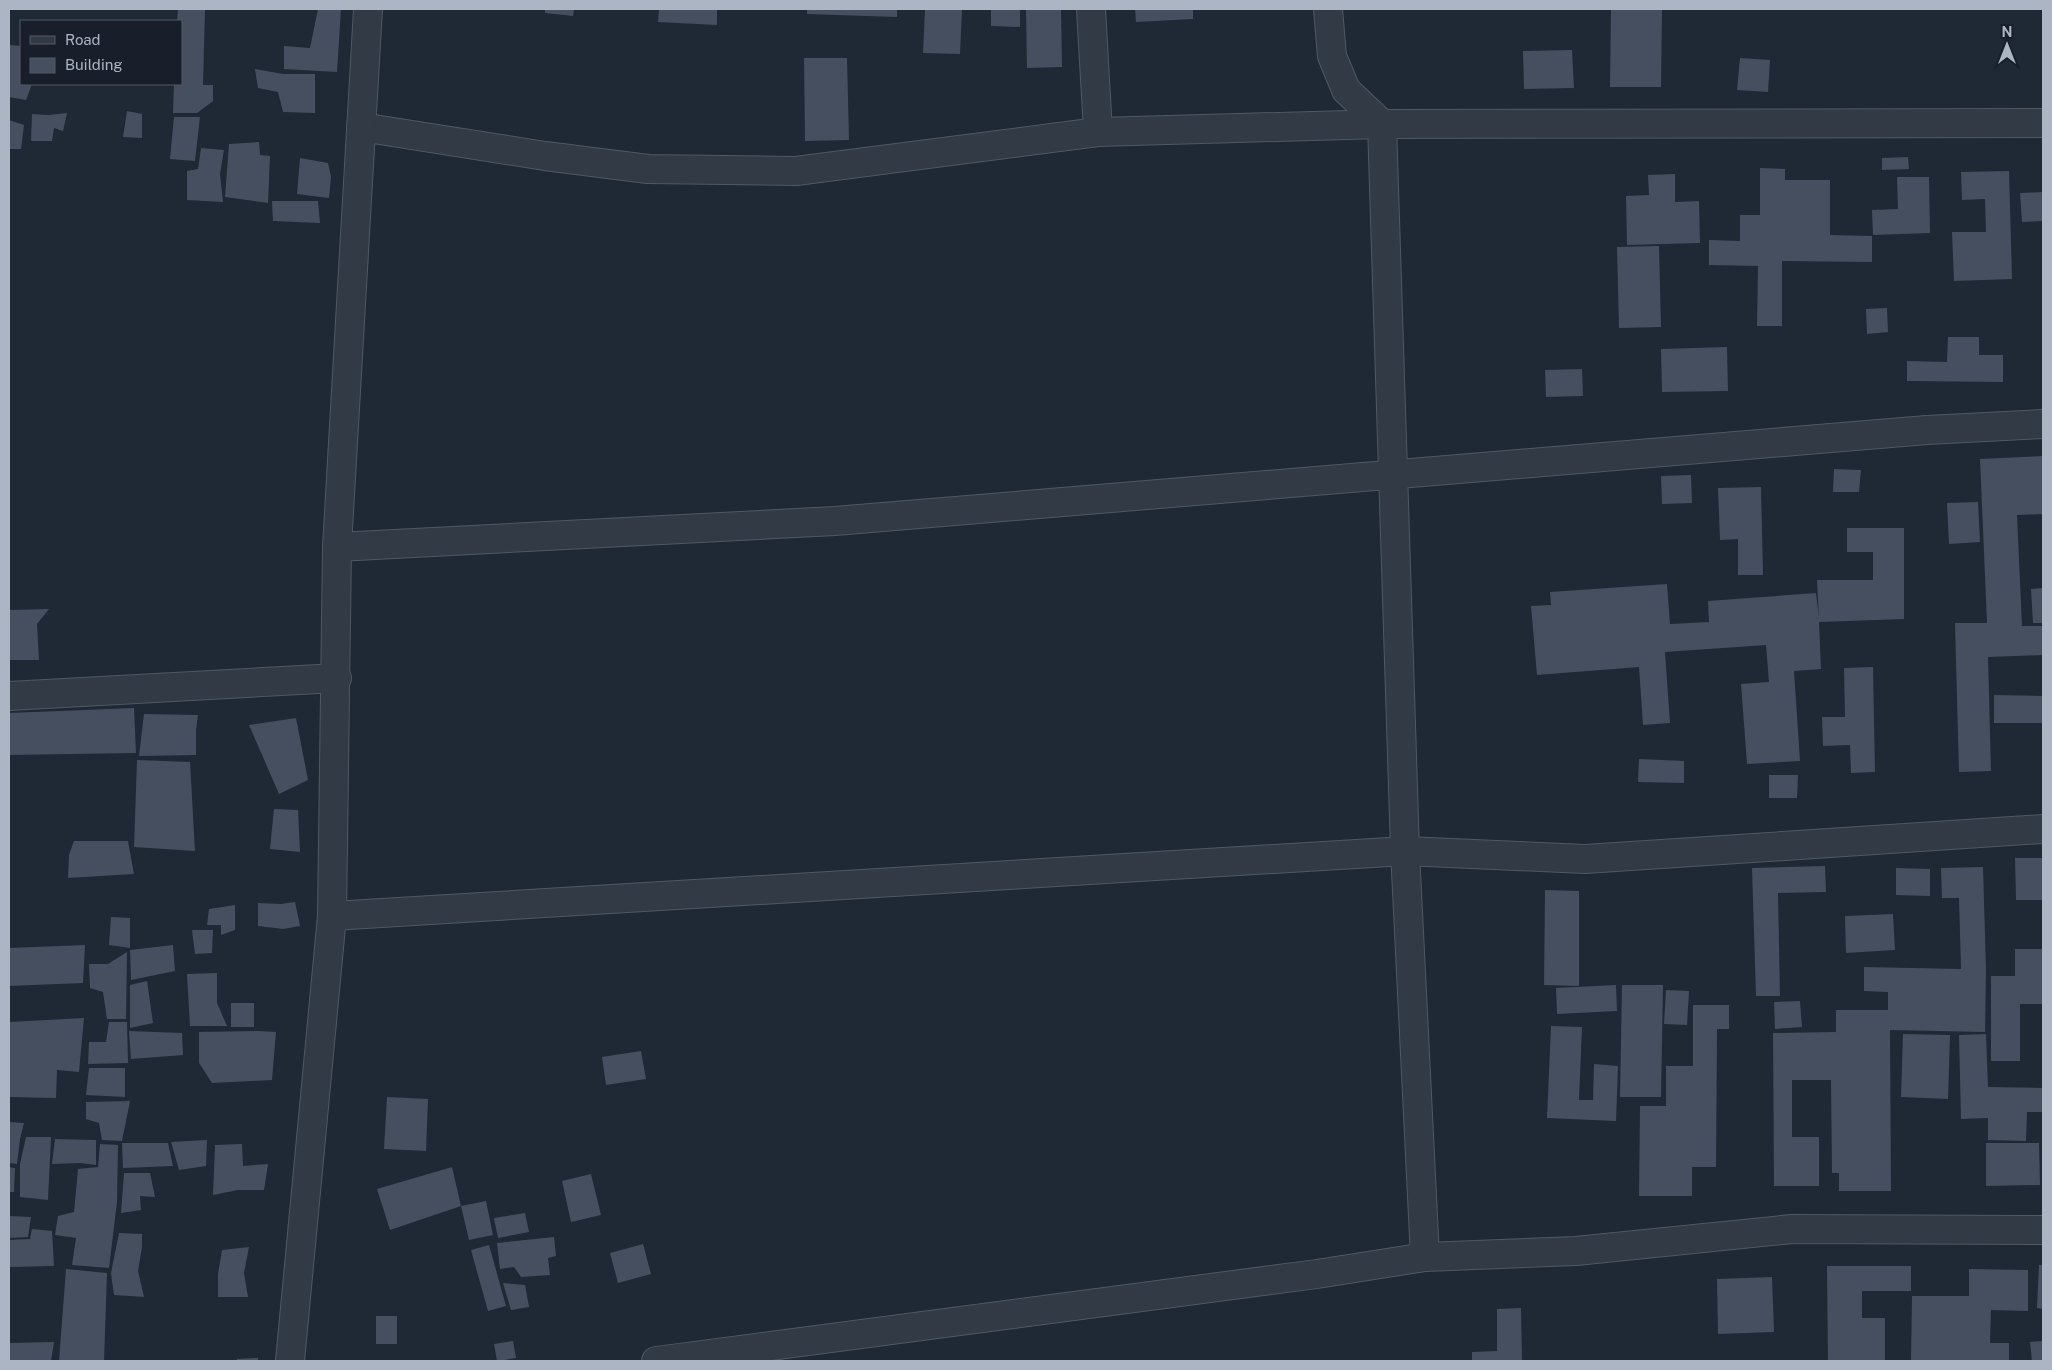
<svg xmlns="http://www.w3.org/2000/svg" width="2052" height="1370" font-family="'Public Sans',sans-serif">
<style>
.building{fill:#454f5f}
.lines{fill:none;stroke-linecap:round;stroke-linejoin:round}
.minor-casing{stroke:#505864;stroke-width:30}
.minor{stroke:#323a45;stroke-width:28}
</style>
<rect width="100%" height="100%" fill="#1f2835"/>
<g class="building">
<path d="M178 9H205L203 85H213V101L197 113H173L174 84H181V21H177Z"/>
<path d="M318 9H341L337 72 284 69V46L310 48Z"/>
<path d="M545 9H574L573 16 545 13Z"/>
<path d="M659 9H717V25L658 22Z"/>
<path d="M807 9H897V17L807 14Z"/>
<path d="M925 9H962L960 54 923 53Z"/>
<path d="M991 9H1020V27L991 26Z"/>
<path d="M1026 9H1061L1062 67 1027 68Z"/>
<path d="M1135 9H1193V19L1136 22Z"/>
<path d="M1611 9H1662L1661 87H1610Z"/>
<path d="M9 45 21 46V84H32L26 100 9 97Z"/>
<path d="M1572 50 1574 88 1524 89 1523 51Z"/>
<path d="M804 58H847L849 140 805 141Z"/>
<path d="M1740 58 1770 60 1768 92 1737 90Z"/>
<path d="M255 69 283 74H315V113L283 112 278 92 258 88Z"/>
<path d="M127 111 142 114V138L123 137Z"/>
<path d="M67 113 63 131 54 128 52 141H31L32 114 49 115Z"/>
<path d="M174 117H200L195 161 170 159Z"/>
<path d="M9 120 24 125 21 149H9Z"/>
<path d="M259 142 260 155 270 156 268 203 225 197 229 144Z"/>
<path d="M201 148 224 150 220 174 223 202 187 200V171L198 169Z"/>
<path d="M1908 157 1909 169 1882 170V158Z"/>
<path d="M300 158 328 163 331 177 329 198 297 194Z"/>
<path d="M1760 168 1785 169V180H1830V235L1872 236V262L1782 261V326H1757L1758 266 1709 265V240L1740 241V215H1760Z"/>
<path d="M2009 171 2012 279 1954 281 1952 232H1986L1985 199 1962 200 1961 172Z"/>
<path d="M1675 174V202L1699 201 1700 243 1627 245 1626 196 1649 195 1648 175Z"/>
<path d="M1897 177H1929L1930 233 1873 235 1872 210 1898 209Z"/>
<path d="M2043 192V221L2022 222 2020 193Z"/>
<path d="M272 201H318L320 223 273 221Z"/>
<path d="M1659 246 1661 327 1619 328 1617 247Z"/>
<path d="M1887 308 1888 332 1867 334 1866 309Z"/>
<path d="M1948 337H1979V355H2003V382L1907 381V361L1947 362Z"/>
<path d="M1727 347 1728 391 1662 392 1661 349Z"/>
<path d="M1582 369 1583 396 1546 397 1545 370Z"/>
<path d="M2043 456V514L2017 515 2022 626H2043V655L1988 657 1991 771 1959 772 1955 623H1987L1980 459Z"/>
<path d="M1834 469 1861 470 1859 492H1833Z"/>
<path d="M1691 475 1692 503 1662 504 1661 476Z"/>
<path d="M1761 487 1763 575H1738V539L1720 540 1718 488Z"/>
<path d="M1978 502 1980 542 1949 544 1947 503Z"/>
<path d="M1847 528H1904V619L1819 622 1821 669 1794 671 1800 761 1747 764 1741 684 1769 682 1766 645 1665 652 1670 723 1643 725 1639 667 1537 675 1531 606 1551 605 1550 592 1667 584 1670 624 1709 622 1708 601 1816 593 1819 618 1817 580H1873V552H1847Z"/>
<path d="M2043 588V623H2033L2031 589Z"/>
<path d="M49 609 37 624 39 660H9V610Z"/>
<path d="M1873 667 1875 772 1851 773 1850 745 1823 746 1822 717H1845L1844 668Z"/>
<path d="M1994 695 2043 696V723H1994Z"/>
<path d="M134 708 136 753 9 755V713Z"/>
<path d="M144 714 198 715 196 730V755L139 756Z"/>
<path d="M296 718 308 780 279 794 249 725Z"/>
<path d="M1639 759 1684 761V783L1638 782Z"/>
<path d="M137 760 190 762 195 851 134 847Z"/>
<path d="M1769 775H1798L1797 798H1769Z"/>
<path d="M274 809 298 810 300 852 270 849Z"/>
<path d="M74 841H128L134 874 68 878 69 855Z"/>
<path d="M2015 858H2043V900H2016Z"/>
<path d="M1825 866 1826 892 1778 893 1780 996H1756L1752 868Z"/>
<path d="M1983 867 1986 970 1985 1032 1890 1030 1891 1191H1839V1173H1832L1831 1080H1792V1137H1819V1186H1774L1773 1033 1836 1032V1010H1888V992L1864 991V967L1961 969 1959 898H1942L1941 868Z"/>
<path d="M1896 868 1930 869V896L1896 895Z"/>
<path d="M1545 890 1579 891V986L1544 985Z"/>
<path d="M295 902 300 926 283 929 258 926V903L281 904Z"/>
<path d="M235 905V930L221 935V925H207L209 909Z"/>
<path d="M1893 914 1895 950 1846 953 1845 916Z"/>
<path d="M111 917 130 918V948L109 945Z"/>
<path d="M192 930H213L212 953 195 954Z"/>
<path d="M85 945 83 983 9 986V948Z"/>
<path d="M173 945 175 971 131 980 130 950Z"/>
<path d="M2015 949H2043V1004H2020V1061H1991V976H2015Z"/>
<path d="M127 952 126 1019H107L103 992 90 988 89 964H108Z"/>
<path d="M217 973V1003L227 1026H190L187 974Z"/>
<path d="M147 981 153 1023 130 1028V985Z"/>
<path d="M1616 985 1617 1011 1557 1014 1556 988Z"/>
<path d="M1622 985H1663L1661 1097H1620Z"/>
<path d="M1666 990 1689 991 1687 1025 1664 1024Z"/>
<path d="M1800 1001 1802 1027 1775 1029 1774 1002Z"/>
<rect x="231" y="1003" width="23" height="24"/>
<path d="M1693 1005H1729V1029H1717L1716 1167H1692V1196H1639L1640 1106H1666V1066H1693Z"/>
<path d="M84 1018 79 1072 57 1070 56 1098 9 1097V1022Z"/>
<path d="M109 1022H127L128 1063 88 1064 89 1042H106Z"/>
<path d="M1551 1026 1582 1027 1579 1100H1593L1594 1064 1618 1066 1616 1121 1547 1118Z"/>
<path d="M129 1031 182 1033 183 1055 131 1059Z"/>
<path d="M259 1031 276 1032 272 1080 212 1083 199 1063V1032Z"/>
<path d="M1903 1034 1950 1035 1948 1099 1901 1097Z"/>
<path d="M1986 1034 1988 1087 2043 1088V1112H2027L2026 1141 1988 1140V1118L1961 1119 1959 1035Z"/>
<path d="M641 1051 646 1079 606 1085 602 1057Z"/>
<path d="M89 1068H125V1097L86 1095Z"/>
<path d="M387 1097 428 1099 426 1151 384 1149Z"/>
<path d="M130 1101 122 1141 102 1140 99 1123 86 1119V1102Z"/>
<path d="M9 1122 24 1123 20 1139 17 1164 9 1163Z"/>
<path d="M26 1137H51L48 1200 20 1197V1164Z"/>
<path d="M55 1139 96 1140V1165L80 1163 52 1164Z"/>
<path d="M207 1140 206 1166 179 1170 171 1142Z"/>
<path d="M122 1143H168L173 1166 123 1168Z"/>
<path d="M1986 1143H2039L2040 1185 1986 1186Z"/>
<path d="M100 1144 118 1145 117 1202 109 1268 72 1265 76 1238 55 1235 58 1216 74 1212 78 1169 98 1167Z"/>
<path d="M242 1144 243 1166 268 1164 264 1190H238L213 1195 215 1145Z"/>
<path d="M9 1167 15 1168 14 1192H9Z"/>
<path d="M452 1167 461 1206 486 1201 493 1235 469 1240 461 1206 390 1230 377 1189Z"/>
<path d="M124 1173H150L155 1197 140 1196 141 1210 121 1213Z"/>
<path d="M591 1174 601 1215 571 1222 562 1181Z"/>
<path d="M525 1213 529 1232 498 1238 494 1218Z"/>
<path d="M9 1216 31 1217 28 1237 9 1238Z"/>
<path d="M32 1229 52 1231 54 1266 9 1267V1240L30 1239Z"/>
<path d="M119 1233 142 1234V1247L138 1271 144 1297 114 1295 111 1273Z"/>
<path d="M554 1237 556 1256 548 1258 550 1275 521 1277 514 1267 500 1269 497 1243Z"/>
<path d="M643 1244 651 1274 618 1283 610 1253Z"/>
<path d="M489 1245 506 1306 488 1311 471 1250Z"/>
<path d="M249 1247 244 1273 248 1297H218V1274L222 1250Z"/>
<path d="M2039 1265H2043V1309L2037 1308Z"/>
<path d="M1827 1266H1911V1291H1862V1318H1885V1361H1828Z"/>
<path d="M66 1269 107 1273 104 1361H59Z"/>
<path d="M1969 1269 2028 1270V1311L1991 1310 1990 1343H2009V1361H1911L1912 1296H1969Z"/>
<path d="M1772 1277 1774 1332 1718 1334 1717 1279Z"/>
<path d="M503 1283 525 1285 529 1307 511 1310Z"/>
<path d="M1521 1308 1522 1361H1472V1352L1497 1351V1309Z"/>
<rect x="376" y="1316" width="21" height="28"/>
<path d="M513 1341 516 1358 497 1361 494 1344Z"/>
<path d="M2043 1341V1361H2032L2030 1342Z"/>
<path d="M54 1342 51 1361H9V1343Z"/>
<path d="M258 1358V1361H237V1359Z"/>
</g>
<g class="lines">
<g class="minor-casing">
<g id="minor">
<path d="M1091 9 1098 132 1382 124 2043 123"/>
<path d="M1328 9 1332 56 1346 90 1382 124 1405 851 1425 1257"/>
<path d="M361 127 545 156 648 169 796 171 1098 132"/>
<path d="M337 547 835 521 1927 430 2043 424"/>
<path d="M9 696 337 678"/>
<path d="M332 916 1405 851 1585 859 2043 829"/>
<path d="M290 1361 332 916 337 547 368 9"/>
<path d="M656 1361 1317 1274 1425 1257 1576 1251 1792 1229 2043 1230"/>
</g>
</g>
<use href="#minor" class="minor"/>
</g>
<rect width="2052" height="1370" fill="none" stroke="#acb5c3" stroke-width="20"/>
<rect x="20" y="20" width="162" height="65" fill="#181f2a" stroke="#535b67"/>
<rect x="30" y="36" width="25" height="8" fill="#323a45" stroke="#535b67"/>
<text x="65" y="45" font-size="15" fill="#acb5c3">Road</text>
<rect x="30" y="58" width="25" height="15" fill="#454f5f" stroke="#535b67"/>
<text x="65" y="70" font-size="15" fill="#acb5c3">Building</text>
<g transform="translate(2007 45)" stroke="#181f2a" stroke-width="4" paint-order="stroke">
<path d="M0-4L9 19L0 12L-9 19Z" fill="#acb5c3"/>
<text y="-8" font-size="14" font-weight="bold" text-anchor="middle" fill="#acb5c3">N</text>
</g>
</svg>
